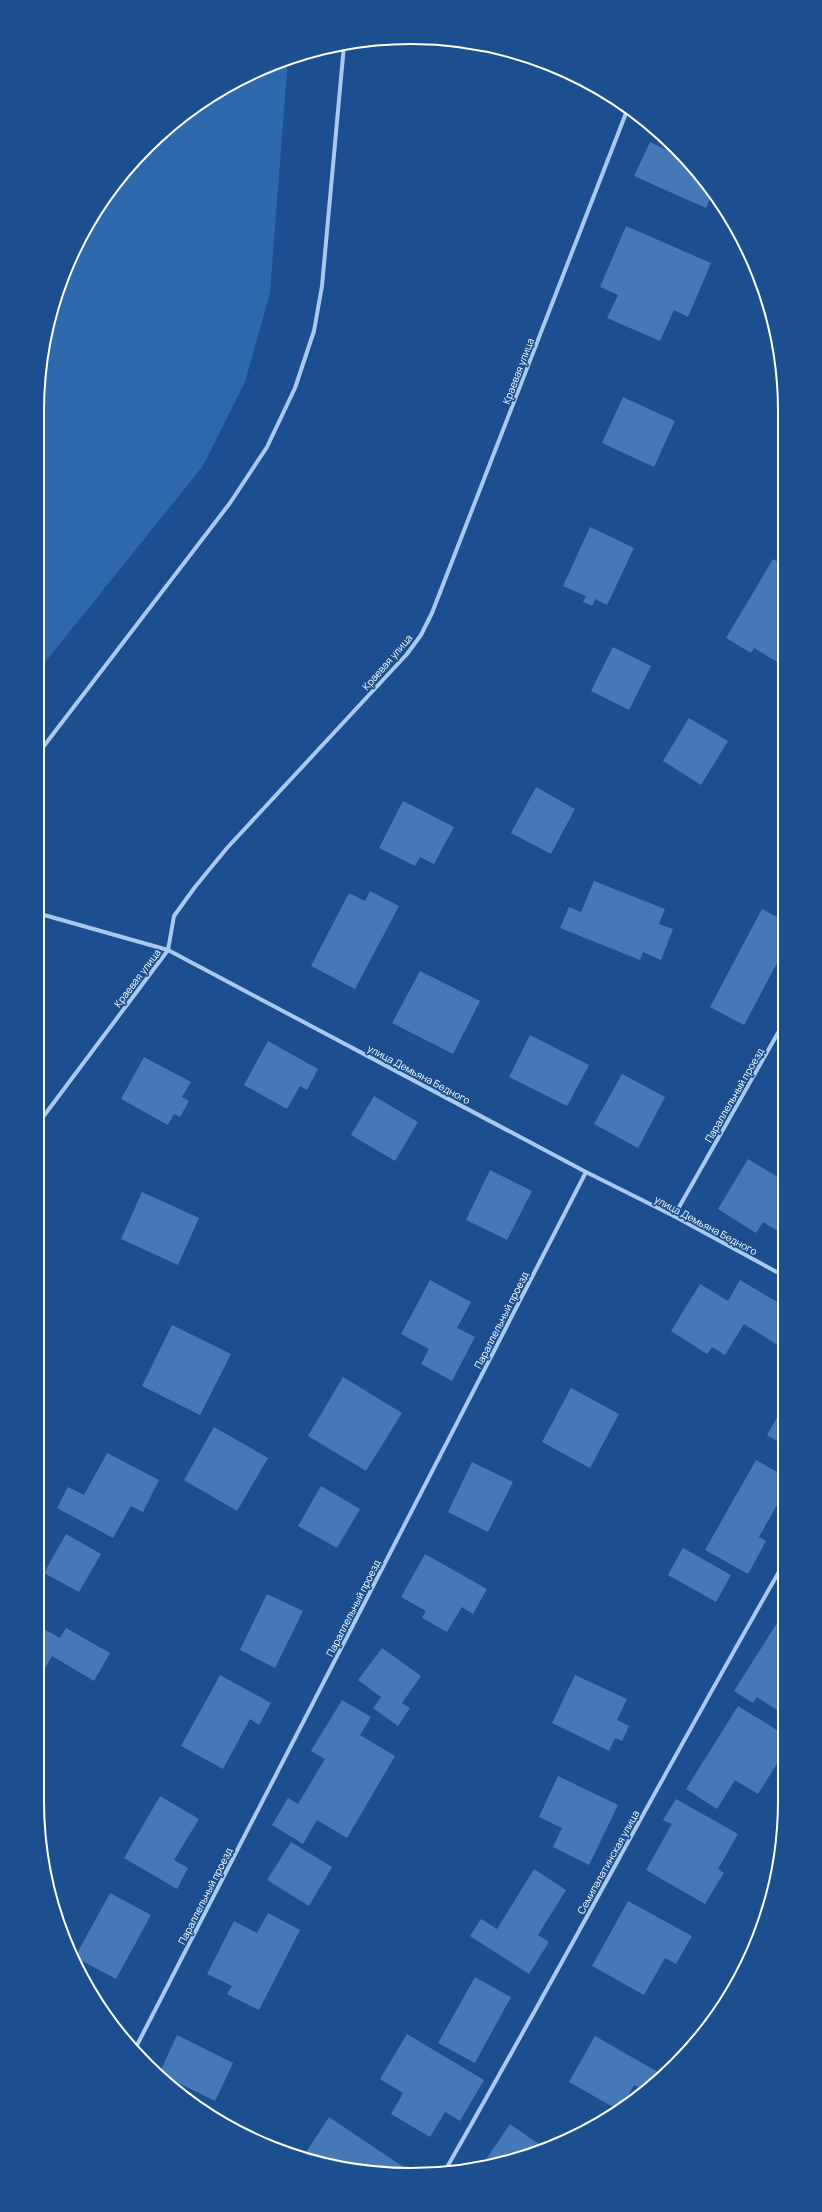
<svg xmlns="http://www.w3.org/2000/svg" width="822" height="2212" font-family="Manrope,sans-serif">
<style>
.green{fill:#2e69ad}
.building{fill:#4478b7}
.lines{fill:none;stroke-linecap:round;stroke-linejoin:round}
.street{stroke:#a9c9ee;stroke-width:4}
.labels{text-anchor:middle;dominant-baseline:central;stroke-width:3.5;stroke-linejoin:round;paint-order:stroke}
.street-label{font-size:10px;fill:#fff;stroke:#1b4f8f}
.rim{fill:none;stroke:#fff;stroke-width:2}
</style>
<rect width="100%" height="100%" fill="#1b4f8f"/>
<path class="green" d="M288 58 270 293 245 382 203 466 37 672V411L50 314 76 245 114 183 165 130 224 87Z"/>
<g class="building">
<path d="M650 142 684 158 692 165 712 194 706 208 634 176Z"/>
<path d="M626 226 711 263 688 317 674 310 660 341 607 318 618 295 600 287Z"/>
<path d="M623 397 675 421 654 467 602 443Z"/>
<path d="M590 527 634 548 607 605 595 599 592 606 583 602 586 596 563 586Z"/>
<path d="M773 559 782 564V665L754 648 751 653 726 638Z"/>
<path d="M613 647 651 666 629 710 591 691Z"/>
<path d="M689 718 728 741 701 785 663 761Z"/>
<path d="M536 787 575 809 551 854 511 833Z"/>
<path d="M403 801 454 827 434 864 420 857 415 866 379 848Z"/>
<path d="M594 881 665 909 659 924 673 929 661 960 643 952 640 960 560 928 569 907 581 912Z"/>
<path d="M370 891 399 906 355 989 311 966 349 893 365 901Z"/>
<path d="M762 909 783 920V952L744 1025 710 1007Z"/>
<path d="M420 971 480 1001 453 1054 392 1023Z"/>
<path d="M530 1035 589 1065 567 1106 509 1077Z"/>
<path d="M268 1041 318 1069 307 1090 300 1086 287 1109 244 1085Z"/>
<path d="M144 1057 191 1082 182 1097 189 1101 180 1117 174 1114 168 1125 121 1099Z"/>
<path d="M622 1074 665 1097 638 1148 594 1124Z"/>
<path d="M374 1096 418 1122 395 1161 351 1135Z"/>
<path d="M748 1159 784 1181V1235L763 1222 756 1233 718 1209Z"/>
<path d="M490 1170 532 1191 507 1240 466 1220Z"/>
<path d="M142 1192 199 1218 178 1265 121 1239Z"/>
<path d="M430 1280 471 1302 457 1328 475 1337 452 1381 421 1364 429 1349 401 1334Z"/>
<path d="M740 1280 784 1306V1349L744 1324 725 1355 712 1347 707 1354 671 1331 700 1284 728 1301Z"/>
<path d="M172 1325 231 1354 200 1415 142 1386Z"/>
<path d="M343 1377 402 1413 366 1471 308 1436Z"/>
<path d="M571 1388 619 1414 590 1468 542 1442Z"/>
<path d="M784 1405V1445L767 1435Z"/>
<path d="M214 1427 268 1458 237 1511 184 1480Z"/>
<path d="M107 1453 159 1480 143 1512 131 1506 113 1538 57 1508 68 1487 84 1495Z"/>
<path d="M756 1460 784 1476V1495L783 1494 759 1537 766 1541 748 1574 705 1550Z"/>
<path d="M472 1462 513 1482 488 1532 448 1512Z"/>
<path d="M321 1486 360 1509 337 1548 298 1526Z"/>
<path d="M66 1534 101 1554 79 1592 44 1573Z"/>
<path d="M683 1548 731 1575 716 1602 668 1575Z"/>
<path d="M425 1554 487 1589 473 1614 462 1607 447 1632 422 1618 426 1611 401 1597Z"/>
<path d="M267 1594 303 1611 275 1668 240 1650Z"/>
<path d="M777 1623 785 1628V1715L757 1697 753 1703 734 1691Z"/>
<path d="M37 1625 60 1638 66 1628 110 1653 94 1681 52 1656 37 1682Z"/>
<path d="M382 1648 421 1676 402 1703 410 1708 398 1726 373 1708 381 1697 358 1680Z"/>
<path d="M220 1675 271 1703 259 1725 250 1719 223 1769 181 1746Z"/>
<path d="M575 1675 627 1699 617 1720 629 1726 622 1741 615 1738 609 1751 552 1723Z"/>
<path d="M342 1700 371 1717 360 1735 395 1756 347 1838 317 1820 303 1844 272 1825 288 1798 298 1804 325 1759 311 1751Z"/>
<path d="M738 1706 785 1735V1751L758 1794 735 1780 717 1809 686 1789Z"/>
<path d="M558 1776 618 1805 589 1865 553 1847 562 1828 539 1817Z"/>
<path d="M160 1796 199 1819 174 1860 188 1868 177 1889 124 1858Z"/>
<path d="M676 1799 738 1834 718 1869 724 1873 705 1904 646 1870 672 1824 663 1820Z"/>
<path d="M291 1842 332 1867 309 1906 267 1880Z"/>
<path d="M534 1869 566 1890 538 1935 549 1942 529 1974 470 1936 481 1919 497 1929Z"/>
<path d="M110 1893 151 1915 116 1979 75 1957Z"/>
<path d="M628 1901 692 1936 676 1964 665 1958 644 1995 592 1966Z"/>
<path d="M268 1913 300 1930 259 2010 227 1994 232 1986 207 1974 234 1921 257 1933Z"/>
<path d="M475 1977 511 1997 475 2063 438 2043Z"/>
<path d="M407 2034 484 2080 460 2121 445 2112 430 2137 391 2114 403 2093 380 2079Z"/>
<path d="M177 2035 233 2063 215 2101 166 2077 160 2072Z"/>
<path d="M595 2036 658 2072 643 2090 634 2085 620 2111 569 2082Z"/>
<path d="M329 2117 408 2170 362 2172 323 2163 306 2152Z"/>
<path d="M510 2124 543 2147 541 2150 480 2168Z"/>
</g>
<g class="lines">
<g class="street">
<path d="M37 755 230 503 267 447 295 388 314 331 322 286 344 45"/>
<path d="M37 913 168 950 586 1172 674 1216 784 1276"/>
<path d="M37 1125 168 950 174 916 195 887 227 848 407 654 421 635 432 613 628 108"/>
<path d="M674 1216 783 1024"/>
<path d="M134 2051 586 1172"/>
<path d="M446 2169C561 1968 669 1763 784 1563"/>
</g>
</g>
<g class="labels">
<g class="street-label">
<text transform="translate(518 371) rotate(-69)">Краевая улица</text>
<text transform="translate(387 662) rotate(-49)">Краевая улица</text>
<text transform="translate(137 978) rotate(-53)">Краевая улица</text>
<text transform="translate(419 1074) rotate(28)">улица Демьяна Бедного</text>
<text transform="translate(734 1095) rotate(-60)">Параллельный проезд</text>
<text transform="translate(706 1225) rotate(28)">улица Демьяна Бедного</text>
<text transform="translate(501 1320) rotate(-63)">Параллельный проезд</text>
<text transform="translate(353 1608) rotate(-63)">Параллельный проезд</text>
<text transform="translate(608 1862) rotate(-61)">Семипалатинская улица</text>
<text transform="translate(205 1896) rotate(-63)">Параллельный проезд</text>
</g>
</g>
<path d="M0 0H822V2212H0ZM411 44H411A367 367 0 0 1 778 411V1801A367 367 0 0 1 411 2168H411A367 367 0 0 1 44 1801V411A367 367 0 0 1 411 44Z" fill="#1b4f8f" fill-rule="evenodd"/>
<path class="rim" d="M411 44H411A367 367 0 0 1 778 411V1801A367 367 0 0 1 411 2168H411A367 367 0 0 1 44 1801V411A367 367 0 0 1 411 44Z"/>
</svg>
